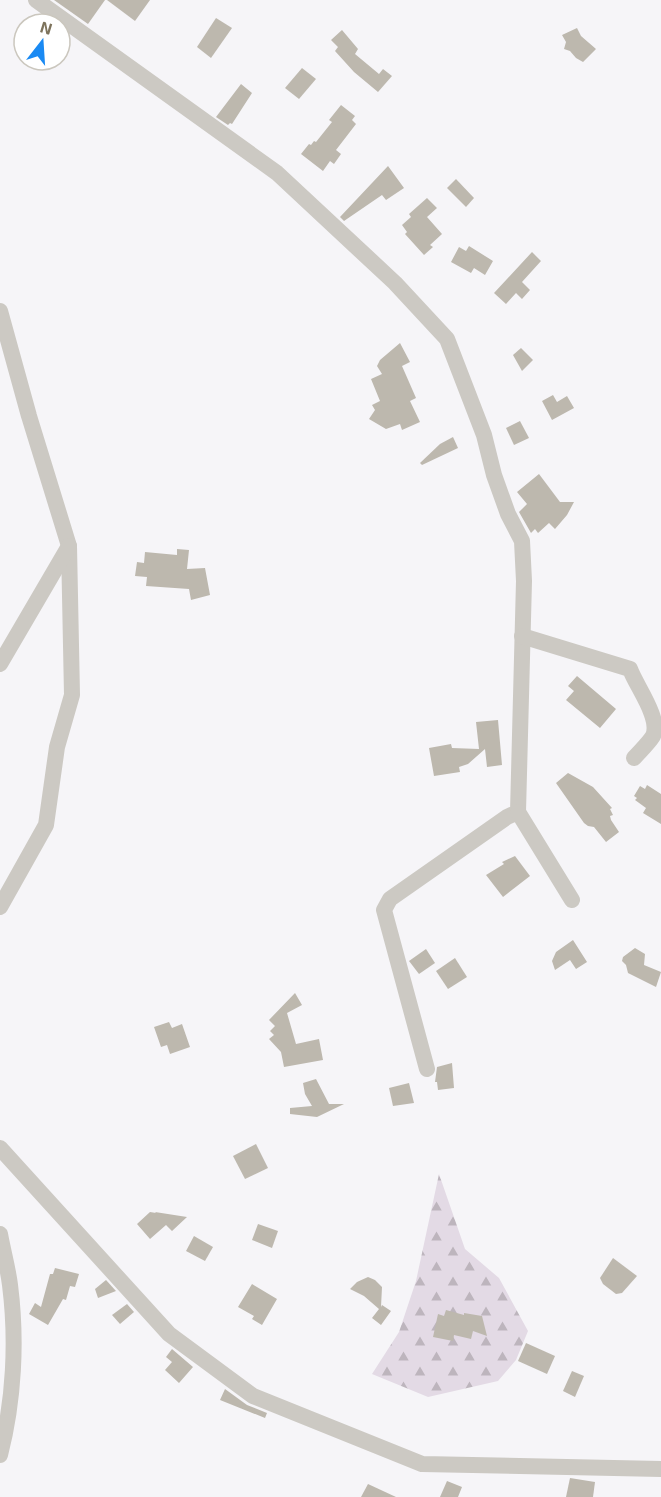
<svg xmlns="http://www.w3.org/2000/svg" width="661" height="1497" font-family="'Exo 2',sans-serif">
<style>
.forest{fill:url(#forest-firs)}
.building{fill:#bdb8ae}
.lines{fill:none;stroke-linecap:round;stroke-linejoin:round}
.minor{stroke:#ccc9c3;stroke-width:16}
</style>
<defs>
<pattern id="forest-firs" width="22" height="20" patternUnits="userSpaceOnUse" patternTransform="scale(1.5)"><rect width="22" height="20" fill="#e3dae5"/><path d="M5 1l3.5 6h-7zM16 11l3.5 6h-7z" fill="#bdb5bd"/></pattern>
</defs>
<rect width="100%" height="100%" fill="#f6f5f8"/>
<path class="forest" d="M439 1174 465 1249 499 1278 528 1331 516 1360 498 1381 428 1397 372 1374 399 1332 416 1281Z"/>
<g class="building">
<path d="M54 0H105L88 24Z"/>
<path d="M107 0H150L135 21Z"/>
<path d="M216 18 232 28 211 58 197 47Z"/>
<path d="M577 28 581 36 596 49 583 62 576 58 570 51 564 49 566 42 562 35Z"/>
<path d="M342 30 358 49 355 54 379 74 383 69 392 76 378 92 354 72 335 51 338 47 331 40Z"/>
<path d="M302 68 316 79 299 99 285 88Z"/>
<path d="M241 84 252 93 232 124 230 123 228 125 216 117Z"/>
<path d="M341 105 355 116 352 120 356 124 336 150 341 154 334 164 330 161 323 171 301 154 309 144 311 145 314 141 316 142 332 122 329 120Z"/>
<path d="M388 166 404 188 386 200 382 195 344 221 340 217Z"/>
<path d="M456 179 474 198 466 207 447 188Z"/>
<path d="M427 198 437 208 427 217 442 234 430 245 433 247 424 255 405 234 407 232 402 225 411 217 409 214Z"/>
<path d="M469 246 493 261 485 275 474 268 471 273 451 262 459 247 466 251Z"/>
<path d="M532 252 541 261 522 282 530 290 522 299 516 293 506 304 494 293Z"/>
<path d="M400 343 410 362 402 366 416 398 410 401 420 422 402 430 400 424 386 429 369 419 375 410 372 405 380 401 371 379 382 374 377 366 380 360Z"/>
<path d="M521 348 533 360 522 371 513 355Z"/>
<path d="M553 395 557 402 567 396 574 408 552 420 542 401Z"/>
<path d="M520 421 529 438 514 445 506 428Z"/>
<path d="M453 437 458 448 422 465 420 463 440 444Z"/>
<path d="M539 474 560 502H574L567 515 555 529 549 523 538 533 535 529 531 533 519 512 527 504 517 492Z"/>
<path d="M177 549 189 550 187 569 205 568 210 595 191 600 189 589 146 586 147 577 135 576 137 562 144 563 145 552 177 555Z"/>
<path d="M577 676 616 709 600 728 566 700 574 691 568 686Z"/>
<path d="M498 720 502 765 487 767 485 749 468 764 459 767 460 772 434 776 429 748 451 744 452 748 479 749 476 722Z"/>
<path d="M568 773 593 787 612 808 610 809 613 815 610 816 611 820 619 832 606 842 594 827 588 826 584 823 556 783Z"/>
<path d="M647 785 661 794V824L643 813 646 808 635 800 637 798 634 796 640 786 645 789Z"/>
<path d="M515 856 530 876 503 897 486 875 504 864 502 862Z"/>
<path d="M573 940 587 962 576 969 570 960 555 970 552 961 556 952Z"/>
<path d="M635 948 645 954 644 965 661 972 656 987 628 973 626 965 622 961 623 957Z"/>
<path d="M426 949 435 963 419 974 409 961Z"/>
<path d="M455 958 467 977 448 989 436 971Z"/>
<path d="M295 993 302 1005 287 1013 296 1044 319 1039 323 1060 284 1067 281 1052 269 1039 274 1035 270 1031 275 1026 269 1020Z"/>
<path d="M169 1022 172 1028 182 1024 190 1047 170 1054 167 1045 161 1047 154 1027Z"/>
<path d="M452 1063 454 1088 438 1090 437 1082H435L437 1067Z"/>
<path d="M316 1079 329 1104H344L317 1117 290 1114V1108L312 1106 305 1094 303 1083Z"/>
<path d="M409 1083 414 1103 393 1106 389 1088Z"/>
<path d="M256 1144 268 1168 245 1179 233 1156Z"/>
<path d="M150 1212 156 1213 155 1212 187 1217 172 1231 166 1225 150 1239 137 1224Z"/>
<path d="M258 1224 278 1231 272 1248 252 1240Z"/>
<path d="M194 1236 213 1247 205 1261 186 1251Z"/>
<path d="M613 1258 637 1276 622 1293 616 1294 603 1284 600 1278Z"/>
<path d="M55 1268 79 1274 75 1287 70 1286 66 1300 63 1299 48 1325 29 1314 35 1303 41 1307 50 1274H53Z"/>
<path d="M368 1277 375 1280 382 1287 381 1307 382 1305 391 1311 381 1325 372 1318 379 1309 364 1296 350 1289 357 1282Z"/>
<path d="M106 1280 116 1291 98 1298 95 1289Z"/>
<path d="M252 1284 277 1299 262 1325 252 1319 254 1316 238 1307Z"/>
<path d="M127 1304 134 1312 120 1324 112 1315Z"/>
<path d="M446 1310 464 1315V1313L482 1316 487 1336 473 1331 471 1339 454 1335 453 1341 433 1337 438 1314 444 1316Z"/>
<path d="M526 1343 555 1356 547 1374 518 1361Z"/>
<path d="M172 1349 193 1367 179 1383 165 1370 172 1362 166 1357Z"/>
<path d="M572 1371 584 1376 575 1397 563 1391Z"/>
<path d="M225 1389 247 1405 267 1413 265 1418 220 1400Z"/>
<path d="M570 1478 595 1482 593 1497H566Z"/>
<path d="M447 1481 462 1487 458 1497H440Z"/>
<path d="M368 1484 396 1497H361Z"/>
</g>
<g class="lines">
<g class="minor">
<path d="M36 0 277 173 395 283 447 339 484 435 494 475 508 514 522 541 524 581 518 812 507 817 390 899 384 910 427 1069"/>
<path d="M0 311 29 416 69 546 72 695 57 747 46 825 0 907"/>
<path d="M522 636 630 669C636 686 661 718 653 736 648 744 640 751 634 758"/>
<path d="M0 664 69 546"/>
<path d="M518 812 572 900"/>
<path d="M0 1148 169 1334 253 1396 422 1464 661 1469"/>
<path d="M0 1234C3 1251 8 1268 10 1285 17 1340 14 1401 0 1455"/>
</g>
</g>
<g transform="translate(42 42) rotate(17)"><circle r="28" fill="#ffffff" stroke="#cbc7be" stroke-width="1.5"/>
<path d="M0-4.5L10 22L0 15L-10 22Z" fill="#1a8af3"/>
<text y="-9" font-size="16" font-weight="bold" text-anchor="middle" fill="#7d735c">N</text>
</g>
</svg>
